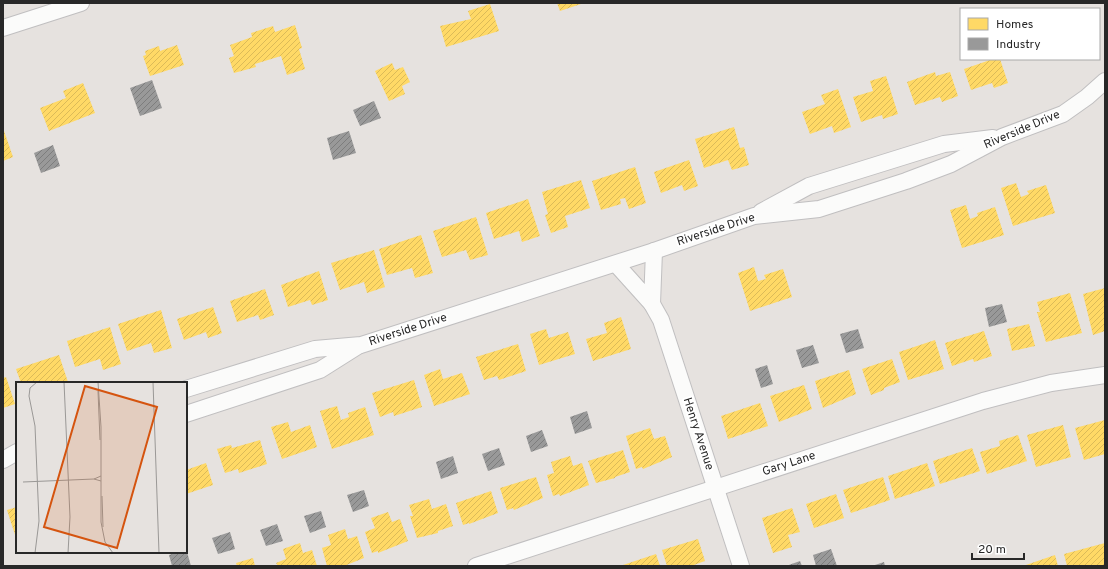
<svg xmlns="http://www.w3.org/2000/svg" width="1108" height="569" font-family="Overpass,sans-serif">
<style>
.homes{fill:url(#homes-hatch)}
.industry{fill:url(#industry-hatch)}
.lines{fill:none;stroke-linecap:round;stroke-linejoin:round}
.street-casing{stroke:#c0bfc0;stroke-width:18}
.street{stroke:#fbfbfa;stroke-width:16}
.labels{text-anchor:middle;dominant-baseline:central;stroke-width:4;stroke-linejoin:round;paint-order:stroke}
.street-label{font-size:12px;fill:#282828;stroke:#fff}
.inset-road{fill:none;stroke:#9a9896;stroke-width:1}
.view{fill:#d5540f;fill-opacity:0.15;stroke:#d5540f;stroke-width:2}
.inset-edge{fill:none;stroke:#282828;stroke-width:2}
</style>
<defs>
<pattern id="homes-hatch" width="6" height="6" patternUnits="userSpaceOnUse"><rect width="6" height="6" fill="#ffd966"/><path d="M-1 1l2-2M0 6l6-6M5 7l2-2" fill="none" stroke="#dbba58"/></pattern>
<pattern id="industry-hatch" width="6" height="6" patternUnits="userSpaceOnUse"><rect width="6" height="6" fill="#999"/><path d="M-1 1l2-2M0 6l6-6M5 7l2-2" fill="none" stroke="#7d7d7d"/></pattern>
</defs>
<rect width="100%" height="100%" fill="#e6e2df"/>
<g class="homes">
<path d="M557 3H584L560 11Z"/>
<path d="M490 4 499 31 446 47 440 26 471 19 468 11Z"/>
<path d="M295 25 302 48 299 49 305 69 287 75 281 56 255 64 256 67 234 73 229 58 234 56 230 45 252 37 251 33 273 26 275 32Z"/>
<path d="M177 45 184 65 150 76 143 56 146 55 145 51 159 46 160 51Z"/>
<path d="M993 59H1000L1008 83 994 88 992 83 971 90 964 69Z"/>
<path d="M392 63 395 70 403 67 410 82 402 86 405 94 389 101 375 71Z"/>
<path d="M935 72 936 76 950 72 958 96 942 102 940 97 915 105 907 82Z"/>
<path d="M886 76 898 114 883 119 882 115 861 122 853 97 873 91 870 81Z"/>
<path d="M83 83 95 113 49 131 40 108 66 98 63 91Z"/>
<path d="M838 89 851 127 834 133 832 126 810 134 802 112 825 104 821 95Z"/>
<path d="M734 127 740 148 744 147 749 165 732 170 728 160 704 168 695 139Z"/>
<path d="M3 128 13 157 3 161Z"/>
<path d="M689 160 698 186 684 191 682 185 661 193 654 172Z"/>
<path d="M635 167 646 203 629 209 625 198 620 199 621 204 601 210 592 181Z"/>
<path d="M581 180 590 208 565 216 568 227 551 233 545 215 548 214 542 192Z"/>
<path d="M1016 183 1021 197 1029 194 1027 191 1046 185 1055 213 1013 226 1001 188Z"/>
<path d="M528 199 540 236 522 242 519 231 494 239 486 213Z"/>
<path d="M966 205 970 219 978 216 977 213 995 207 1004 235 962 248 950 210Z"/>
<path d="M476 217 488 255 470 260 466 250 442 257 433 231Z"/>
<path d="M421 235 433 273 415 278 412 268 387 275 379 249Z"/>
<path d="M374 250 385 287 367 293 364 282 340 290 331 263Z"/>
<path d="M754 267 758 281 766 279 764 275 783 269 792 297 750 311 738 273Z"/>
<path d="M319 271 328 300 312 305 310 300 288 307 281 285Z"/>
<path d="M1105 288V331L1093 335 1083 294Z"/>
<path d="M265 289 274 315 260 320 258 315 237 322 230 301Z"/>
<path d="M1070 293 1082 333 1046 342 1037 312H1040L1037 302Z"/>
<path d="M213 307 222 333 208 338 206 332 184 340 177 319Z"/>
<path d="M161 310 172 348 154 353 151 343 127 351 118 324Z"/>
<path d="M621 317 631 349 593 361 586 339 607 333 604 323Z"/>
<path d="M1029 324 1035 346 1012 351 1007 329Z"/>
<path d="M110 327 121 364 103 370 100 359 75 367 67 341Z"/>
<path d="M546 329 549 338 568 332 575 354 539 365 530 334Z"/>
<path d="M984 331 992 356 974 362 973 359 952 366 945 343Z"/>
<path d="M935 340 944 369 908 380 899 352Z"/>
<path d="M518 344 526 371 499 380 497 376 484 380 476 357Z"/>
<path d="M59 355 68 382 21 383 16 369Z"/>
<path d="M892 359 900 382 884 388V390L871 395 862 369Z"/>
<path d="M440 369 443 379 462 373 470 394 434 406 424 375Z"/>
<path d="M849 370 856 394 823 408 815 381Z"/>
<path d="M6 377 15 404 3 408V378Z"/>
<path d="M414 380 422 407 394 416 393 412 380 417 372 393Z"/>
<path d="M804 385 812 409 779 422 770 396Z"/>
<path d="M760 403 768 426 728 439 721 416Z"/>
<path d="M337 406 341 420 349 417 348 413 365 407 374 435 332 449 320 411Z"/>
<path d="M1105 420V454L1084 460 1075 428Z"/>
<path d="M288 422 291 432 310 425 317 447 282 459 271 427Z"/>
<path d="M1063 425 1071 457 1036 467 1027 435Z"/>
<path d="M650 428 654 439 665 436 672 457 643 469 642 467 636 469 626 436Z"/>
<path d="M1018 435 1027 461 987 474 980 452 1000 446 999 441Z"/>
<path d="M260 440 267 464 239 473 238 469 225 473 217 449 231 445 232 448Z"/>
<path d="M972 448 980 471 940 484 933 461Z"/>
<path d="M623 450 630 472 615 477V478L596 483 588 461Z"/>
<path d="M570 456 573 466 582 463 589 485 560 496 559 494 553 496 547 475 554 473 551 462Z"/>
<path d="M206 463 213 485 186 494V470Z"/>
<path d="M927 463 935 486 895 499 888 476Z"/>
<path d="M536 477 543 498 514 510 513 508 507 510 500 488Z"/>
<path d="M883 477 890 500 851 513 843 490Z"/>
<path d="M491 491 498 513 469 524V523L463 525 456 503Z"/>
<path d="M836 494 844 518 814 528 806 504Z"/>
<path d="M429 499 432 509 446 504 453 526 438 531V533L417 538 410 516H413L409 505Z"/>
<path d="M17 507V541L7 510Z"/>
<path d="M792 508 800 532 788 535 792 547 773 553 762 518Z"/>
<path d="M388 512 392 522 400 519 408 541 378 553V551L372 553 365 532 375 528 371 518Z"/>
<path d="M345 529 348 539 357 536 364 558 344 566H327L322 548 331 545 328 535Z"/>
<path d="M698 539 705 561 691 566H667L662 550Z"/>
<path d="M300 543 303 553 312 550 317 566H278L276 563 286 559 283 549Z"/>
<path d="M1105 543V566H1067L1064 554Z"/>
<path d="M656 554 660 566H623V565Z"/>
<path d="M1055 555 1058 566H1023Z"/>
<path d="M253 558 255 566H237L236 563Z"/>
</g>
<g class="industry">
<path d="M152 80 162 108 140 116 130 88Z"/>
<path d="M374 101 381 118 360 126 353 110Z"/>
<path d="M349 131 356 153 333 160 327 138Z"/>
<path d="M53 145 60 166 41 173 34 153Z"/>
<path d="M1002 304 1007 322 989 327 985 308Z"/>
<path d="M858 329 864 348 846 353 840 334Z"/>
<path d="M813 345 819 363 802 368 796 350Z"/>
<path d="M767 365 773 384 761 388 755 369Z"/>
<path d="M587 411 592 428 575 434 570 417Z"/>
<path d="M542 430 548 446 531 452 526 436Z"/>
<path d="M499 448 505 465 488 471 482 454Z"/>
<path d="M453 456 458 473 441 479 436 462Z"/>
<path d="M364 490 369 506 353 512 347 495Z"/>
<path d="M321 511 326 527 310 533 304 516Z"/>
<path d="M277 524 283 541 266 546 260 530Z"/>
<path d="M230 532 235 549 218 554 212 538Z"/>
<path d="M831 549 837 566H816L813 555Z"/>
<path d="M178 552H187L191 566H172L169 555Z"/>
<path d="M800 561 802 566H786Z"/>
<path d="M884 562 885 566H872Z"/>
</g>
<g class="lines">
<g class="street-casing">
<g id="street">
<path d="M3 28 81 3"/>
<path d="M761 212 809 186 944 144 993 138"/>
<path d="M616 264 652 304 654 251"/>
<path d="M652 304 661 320 741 566"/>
<path d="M186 389 315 349 361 345 654 251 754 216 819 209 906 181 951 164 1002 137 1063 114 1087 97 1105 81"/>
<path d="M186 414 320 370 358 346"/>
<path d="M3 460 17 452"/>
<path d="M476 566 983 401 1051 383 1105 375"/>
</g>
</g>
<use href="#street" class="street"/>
</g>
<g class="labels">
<g class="street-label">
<text transform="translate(1022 130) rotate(-23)">Riverside Drive</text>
<text transform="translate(716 230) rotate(-18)">Riverside Drive</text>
<text transform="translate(408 330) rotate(-18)">Riverside Drive</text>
<text transform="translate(698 434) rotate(72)">Henry Avenue</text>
<text transform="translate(789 464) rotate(-18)">Gary Lane</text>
</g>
</g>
<g transform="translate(16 382)">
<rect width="171" height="171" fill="#e6e2df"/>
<path class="inset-road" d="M48 0 54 135 52 171M82 0 85 45V140L89 160 97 171M137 0 143 171M82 9 84 58M85 94 78 97 85 99M7 100 78 97M86 114 87 145M19 171 23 139 19 44 13 14 14 6 21 0"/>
<path class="view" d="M69 4 141 25 101 166 28 145Z"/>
<rect width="171" height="171" class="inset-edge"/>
</g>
<rect width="1108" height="569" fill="none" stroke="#282828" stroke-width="8"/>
<rect x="960" y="8" width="140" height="52" fill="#ffffff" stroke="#a9a9a9"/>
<rect x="968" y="18" width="20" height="12" fill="#ffd966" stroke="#a9a9a9"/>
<text x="996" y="28" font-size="12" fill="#282828">Homes</text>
<rect x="968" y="38" width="20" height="12" fill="#999999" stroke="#a9a9a9"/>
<text x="996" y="48" font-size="12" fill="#282828">Industry</text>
<path d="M972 553v6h52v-6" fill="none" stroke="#282828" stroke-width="2"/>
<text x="978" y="553" font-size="12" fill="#282828" stroke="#ffffff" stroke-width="3" paint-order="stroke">20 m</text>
</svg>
